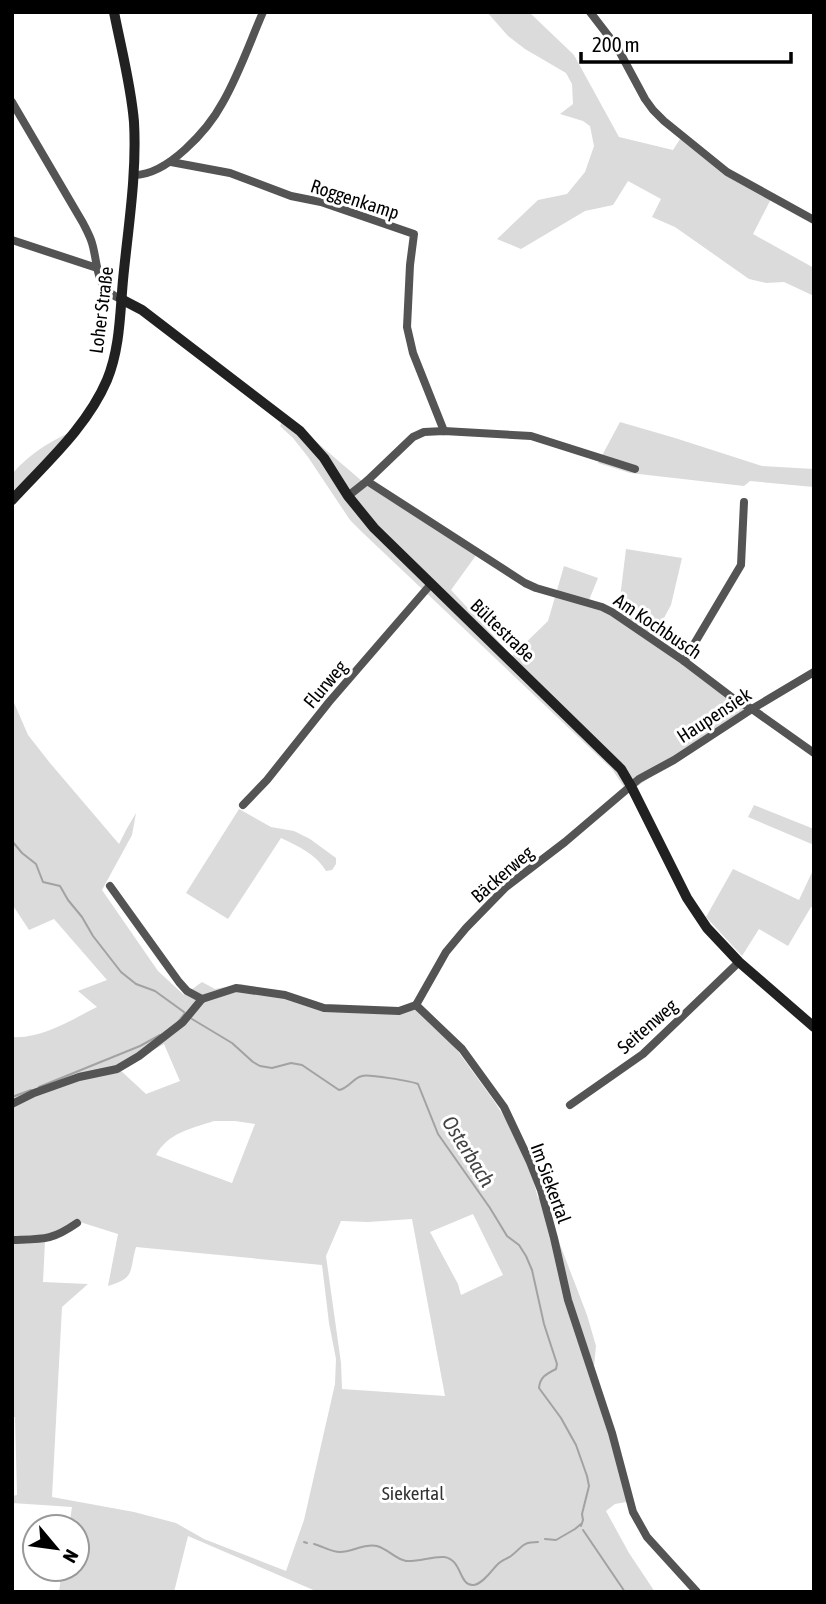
<svg xmlns="http://www.w3.org/2000/svg" width="826" height="1604" font-family="'Asap Condensed',sans-serif">
<style>
.green{fill:#dbdbdb;fill-rule:evenodd}
.lines{fill:none;stroke-linecap:round;stroke-linejoin:round}
.stream{stroke:#a2a2a2;stroke-width:2}
.street{stroke:#545454;stroke-width:8}
.secondary{stroke:#212121;stroke-width:10}
.labels{text-anchor:middle;dominant-baseline:central;stroke-width:6;stroke-linejoin:round;paint-order:stroke}
.street-label{font-size:19px;fill:#000;stroke:#fff}
.park-label{font-size:19px;fill:#323232;stroke:#fff}
.water-label{font-size:21px;font-style:italic;fill:#434343;stroke:#fff}
</style>
<rect width="100%" height="100%" fill="#fff"/>
<g class="green">
<path d="M487 12H529L574 55 619 137 673 150 682 136 771 199 753 234 814 268V296L784 282 766 283 749 279 675 227 652 217 661 199 628 181 613 205 585 211 521 249 497 239 538 200 567 194 585 172 594 146 590 126 583 121 560 114 573 104 572 84 566 73 525 49 508 36Z"/>
<path d="M285 415 363 482 477 554 451 590 512 656 548 621 564 566 598 578 589 600 618 614 626 549 682 558 671 605 652 640 748 707 628 793 612 769 363 533 350 520 308 457 293 438 280 426Z"/>
<path d="M620 422 675 438 762 466 814 469V487L750 481 744 486 630 473 598 463Z"/>
<path d="M83 427 12 505V474C32 451 55 438 83 427Z"/>
<path d="M12 698 28 735 50 763 119 844 126 830 136 813 132 835 102 890 158 971 184 995 202 982 215 989 241 984 281 992 326 1008 406 1007 411 1002 435 1025 457 1050 494 1101 516 1135 532 1176 538 1198 544 1192 556 1234 587 1315 596 1346 594 1366 614 1432 632 1501 615 1504 606 1511 629 1553 655 1592H318L188 1536 174 1592H59L62 1569H77V1527H69L72 1507 12 1503V1496L17 1495 15 1417H12V1037C42 1039 71 1020 97 1007L78 991 107 980 54 919 29 930 12 904ZM164 1044 180 1081 146 1094 119 1069ZM214 1121H235L255 1124 232 1183 156 1155C168 1133 190 1129 214 1121ZM473 1214 503 1275 461 1295 458 1284 430 1232ZM412 1219 445 1396 342 1389 341 1363 326 1256 341 1221 368 1222ZM80 1222 118 1234 108 1286C136 1278 129 1271 136 1247L322 1265 329 1323 336 1359 335 1384 304 1520 286 1571 204 1539 176 1523 134 1512 52 1497 62 1307 88 1284 43 1282 45 1241Z"/>
<path d="M754 805 814 829V845L748 817Z"/>
<path d="M239 809 271 827 294 831 310 839 336 858V864L332 870 326 871C316 854 298 846 281 838L228 919 186 893Z"/>
<path d="M814 868V908L811 907 788 946 759 929 742 956 706 917 733 869 799 900Z"/>
</g>
<g class="lines">
<g class="stream">
<path d="M12 841 22 853 36 864 43 882 60 886 68 900 82 917 93 936 121 972 136 984 155 991 184 1012"/>
<path d="M192 1019 232 1043 253 1062 260 1066 272 1068 291 1063 302 1065 339 1090C349 1088 353 1078 362 1076 368 1074 411 1081 418 1084L438 1134 490 1208 507 1236 519 1245 526 1256 532 1270 544 1324 557 1364 556 1369C546 1374 540 1377 539 1388L561 1418 576 1445 587 1476 589 1486 582 1514 583 1520 581 1526"/>
<path d="M178 1022 185 1013"/>
<path d="M39 1087 140 1046 160 1035"/>
<path d="M12 1097 31 1090"/>
<path d="M583 1530 625 1592"/>
<path d="M545 1539 556 1540 575 1529 581 1524"/>
<path d="M304 1542 307 1543"/>
<path d="M314 1544C322 1546 331 1552 340 1552 352 1552 365 1543 377 1546 388 1549 395 1559 406 1561 419 1562 432 1556 444 1557 462 1559 459 1586 473 1585 482 1585 492 1570 497 1565 501 1560 507 1559 511 1556 523 1547 521 1542 538 1542"/>
</g>
<g class="street">
<path d="M590 12 617 47 645 99 653 110 664 121 727 172 814 220"/>
<path d="M12 102 83 223C86 229 90 236 92 243 99 266 94 289 121 299"/>
<path d="M171 162 230 173 291 196 321 202 414 234 410 265 407 327 413 353 444 431"/>
<path d="M133 175C167 176 208 130 223 102 239 74 250 42 263 12"/>
<path d="M12 240 97 268"/>
<path d="M367 481 525 583 536 588 602 607 612 612 684 661 734 699 752 709 814 753"/>
<path d="M348 496 367 481 413 437 424 432 444 431 531 436 635 469"/>
<path d="M684 661 741 565 744 502"/>
<path d="M243 805 267 780 329 702 431 584"/>
<path d="M110 886 179 982 187 991 202 999"/>
<path d="M416 1005 462 1049 504 1107 530 1162 541 1190 554 1238 568 1300 612 1433 633 1512 647 1537 697 1592"/>
<path d="M416 1005 446 952 466 928 506 887 565 842 639 779 674 760 752 709 814 672"/>
<path d="M12 1104 34 1093 79 1077 117 1069 139 1056 183 1022 202 999 236 988 285 995 324 1008 399 1011 416 1005"/>
<path d="M570 1105 643 1054 739 962"/>
<path d="M12 1240C43 1239 51 1241 77 1223"/>
</g>
<g class="secondary">
<path d="M121 299 142 310 300 431 324 458 348 496 374 528 621 769 631 786 687 898 707 928 739 962 814 1027"/>
<path d="M12 500C46 463 87 427 107 380 120 349 120 313 123 280 128 228 137 175 134 122 131 85 121 48 114 12"/>
</g>
</g>
<g class="labels">
<g class="street-label">
<text transform="translate(355 199) rotate(18)">Roggenkamp</text>
<text transform="translate(101 310) rotate(-83)">Loher Straße</text>
<text transform="translate(658 626) rotate(34)">Am Kochbusch</text>
<text transform="translate(503 630) rotate(44)">Bültestraße</text>
<text transform="translate(325 684) rotate(-50)">Flurweg</text>
<text transform="translate(714 715) rotate(-33)">Haupensiek</text>
<text transform="translate(502 874) rotate(-41)">Bäckerweg</text>
<text transform="translate(647 1026) rotate(-41)">Seitenweg</text>
<text transform="translate(551 1183) rotate(70)">Im Siekertal</text>
</g>
<g class="park-label">
<text x="413" y="1493">Siekertal</text>
</g>
<g class="water-label">
<text transform="translate(469 1151) rotate(58)">Osterbach</text>
</g>
</g>
<rect width="826" height="1604" fill="none" stroke="#000000" stroke-width="28"/>
<g transform="translate(56 1548) rotate(119)"><circle r="33" fill="#ffffff" stroke="#999999" stroke-width="2"/>
<path d="M0-5L12 26L0 18L-12 26Z" fill="#000000"/>
<text y="-10" font-size="19" font-weight="bold" text-anchor="middle" fill="#000000">N</text>
</g>
<path d="M581 52v10h210v-10" fill="none" stroke="#000000" stroke-width="3.5"/>
<text x="592" y="52" font-size="21" fill="#000000" stroke="#ffffff" stroke-width="5" paint-order="stroke">200 m</text>
</svg>
